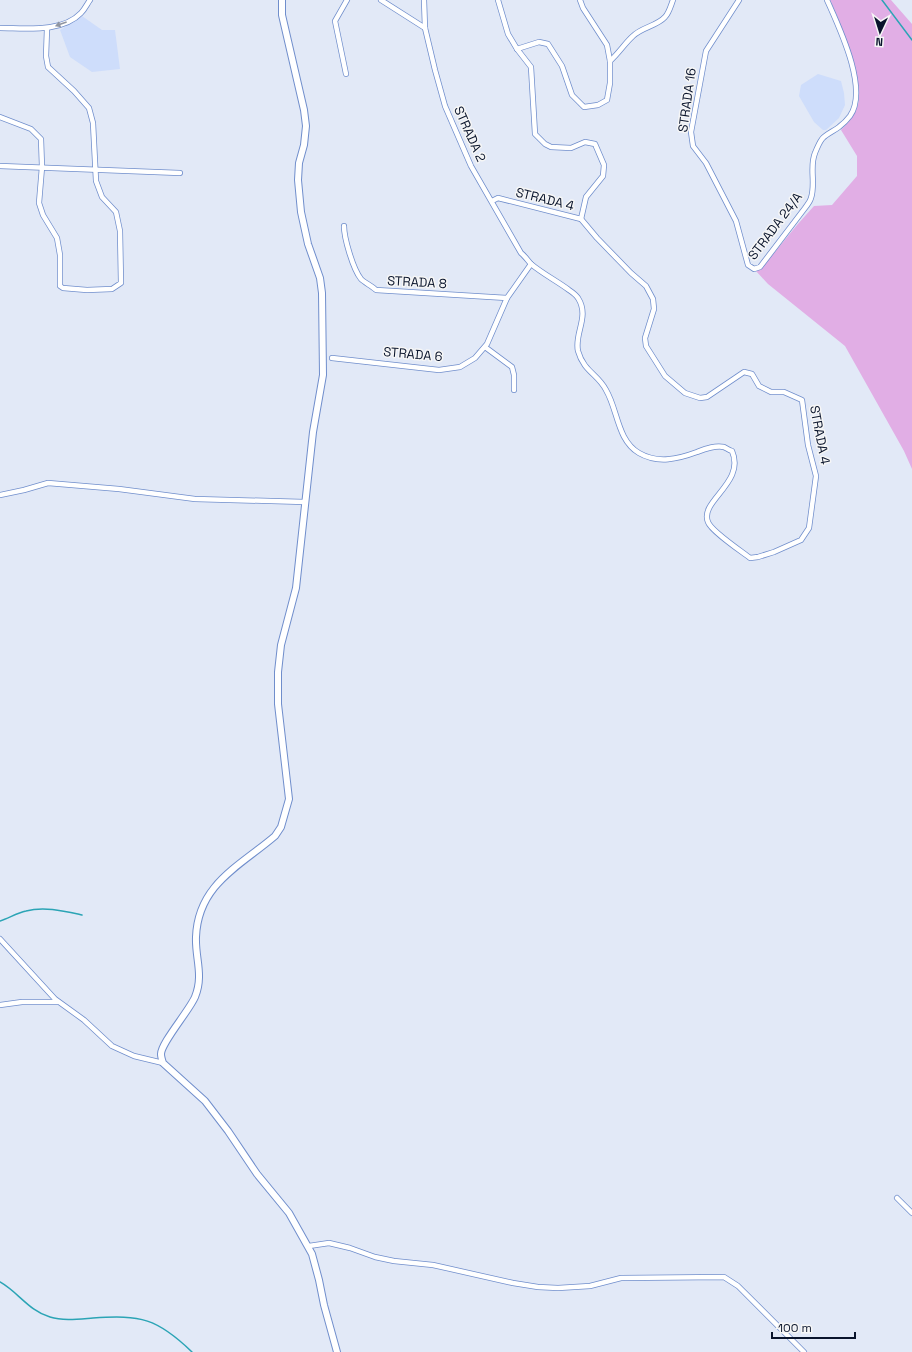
<svg xmlns="http://www.w3.org/2000/svg" width="912" height="1352" font-family="'Space Grotesk',sans-serif">
<style>
.built{fill:#ceddfb}
.green{fill:#e1aee5}
.lines{fill:none;stroke-linecap:round;stroke-linejoin:round}
.stream{stroke:#2ba4b5;stroke-width:1.5}
.street-casing{stroke:#708ecc;stroke-width:6}
.secondary-casing{stroke:#708ecc;stroke-width:8}
.street{stroke:#fff;stroke-width:4.5}
.secondary{stroke:#fff;stroke-width:6}
.oneway{fill:#9095a0}
.labels{text-anchor:middle;dominant-baseline:central;stroke-width:3;stroke-linejoin:round;paint-order:stroke}
.street-label{font-size:13px;fill:#09142c;stroke:#f6f6f6}
</style>
<rect width="100%" height="100%" fill="#e2e9f7"/>
<g class="built">
<path d="M82 16 102 30H115L120 69 92 72 70 57 60 30Z"/>
<path d="M818 74 841 81 844 93 845 105 839 118 826 130H823L814 122 799 96 801 85Z"/>
</g>
<path class="green" d="M830 0H891L912 24V469L904 451 845 346 768 284 756 271 760 269 765 264 797 225 814 206 832 205 857 176V156L841 130C849 122 855 115 858 104 864 83 840 20 830 0Z"/>
<g class="lines">
<g class="stream">
<path d="M882 0 912 40"/>
<path d="M0 921C9 918 17 913 26 911 44 906 64 911 82 915"/>
<path d="M0 1282C18 1292 29 1311 50 1317 63 1321 79 1319 93 1318 141 1315 157 1318 192 1352"/>
</g>
<g class="street-casing">
<g id="street">
<path d="M381 0 425 28"/>
<path d="M424 0 425 28 435 70 445 106 471 166 521 253C525 256 528 261 531 264 543 274 557 281 569 290 572 292 576 295 578 298 590 317 574 333 578 351 584 372 598 374 606 390 618 410 617 440 639 453 658 464 678 459 697 452 705 449 715 445 724 447 726 448 729 450 732 451 746 483 699 501 708 522 711 531 741 551 750 558L758 557 774 552 801 540 809 528 816 476 808 445 802 400 784 392H771L759 386 752 374 744 372 707 397 700 398 685 393 665 376 646 346 645 338 654 309 653 299 646 286 631 273 597 238 581 219 498 198 492 201"/>
<path d="M498 0 508 34 517 49 531 67 535 134 545 144 551 147 571 148 585 142 595 144 604 165 603 176 586 197 581 219"/>
<path d="M580 0 583 8 607 45 610 61"/>
<path d="M739 0 706 51 691 132 693 146 706 163 736 221 748 265 754 269 760 267 805 208C807 205 810 202 811 198 816 183 809 167 815 153 817 148 819 143 822 139 826 134 834 131 839 127 843 124 847 120 850 116 869 89 839 27 827 0"/>
<path d="M0 28C25 28 62 33 81 13 85 9 87 4 90 0"/>
<path d="M517 49 539 42 548 44 562 66 572 95 584 107 598 105 607 100 610 83V61C619 53 625 43 633 36 642 27 657 26 665 17 669 13 671 5 673 0"/>
<path d="M346 74 335 21 347 0"/>
<path d="M0 117 31 129 41 139 42 167 39 203 43 215 57 238 60 255V286L63 288 87 290 112 289 121 283 120 231 116 212 102 197 96 181 93 123 89 108 74 91 48 67 46 56 47 29"/>
<path d="M0 166 180 173"/>
<path d="M344 226C344 238 353 269 361 279 365 283 372 286 376 290L507 298"/>
<path d="M485 347 512 367 514 375V390"/>
<path d="M332 358 439 370 460 367 475 358 487 344 507 298 531 264"/>
<path d="M0 495 24 490 48 483 119 489 195 499 305 502"/>
<path d="M0 939 55 999 84 1020 112 1046 134 1056 163 1063"/>
<path d="M0 1005 22 1002H58"/>
<path d="M897 1198 912 1213"/>
<path d="M309 1246 329 1243 350 1248 375 1257 394 1261 433 1265 513 1283 538 1287 558 1288 590 1286 621 1278 724 1277 738 1286 804 1352"/>
</g>
</g>
<g class="secondary-casing">
<path id="secondary" d="M282 0V15L304 110 306 126 304 145 299 163 298 180 301 212 308 244 320 278 322 293 323 375 313 432 296 588 281 645 278 672V704L289 799 281 827 275 836C240 866 198 884 196 937 195 958 204 975 195 997 189 1011 161 1043 161 1054 161 1056 162 1060 163 1063L205 1101 228 1131 257 1174 289 1213 312 1254 319 1280 324 1305 337 1352"/>
</g>
<use href="#street" class="street"/>
<use href="#secondary" class="secondary"/>
</g>
<defs><path id="oneway-solid" d="M-6-.8H1V-3.2L6.5 0L1 3.2V.8H-6Z"/></defs>
<use class="oneway" href="#oneway-solid" transform="translate(61 24) rotate(160)"/>
<g class="labels">
<g class="street-label">
<text transform="translate(687 100) rotate(-82)">STRADA 16</text>
<text transform="translate(470 134) rotate(66)">STRADA 2</text>
<text transform="translate(545 199) rotate(14)">STRADA 4</text>
<text transform="translate(775 226) rotate(-53)">STRADA 24/A</text>
<text transform="translate(417 282) rotate(3)">STRADA 8</text>
<text transform="translate(413 354) rotate(5)">STRADA 6</text>
<text transform="translate(820 435) rotate(79)">STRADA 4</text>
</g>
</g>
<g transform="translate(880 32) rotate(184)" stroke="#f6f6f6" stroke-width="3" paint-order="stroke">
<path d="M0-3L7 15L0 10L-7 15Z" fill="#09142c"/>
<text y="-6" font-size="11" font-weight="bold" text-anchor="middle" fill="#09142c">N</text>
</g>
<path d="M772 1332v6h83v-6" fill="none" stroke="#09142c" stroke-width="2"/>
<text x="778" y="1332" font-size="12" fill="#09142c" stroke="#f6f6f6" stroke-width="3" paint-order="stroke">100 m</text>
</svg>
